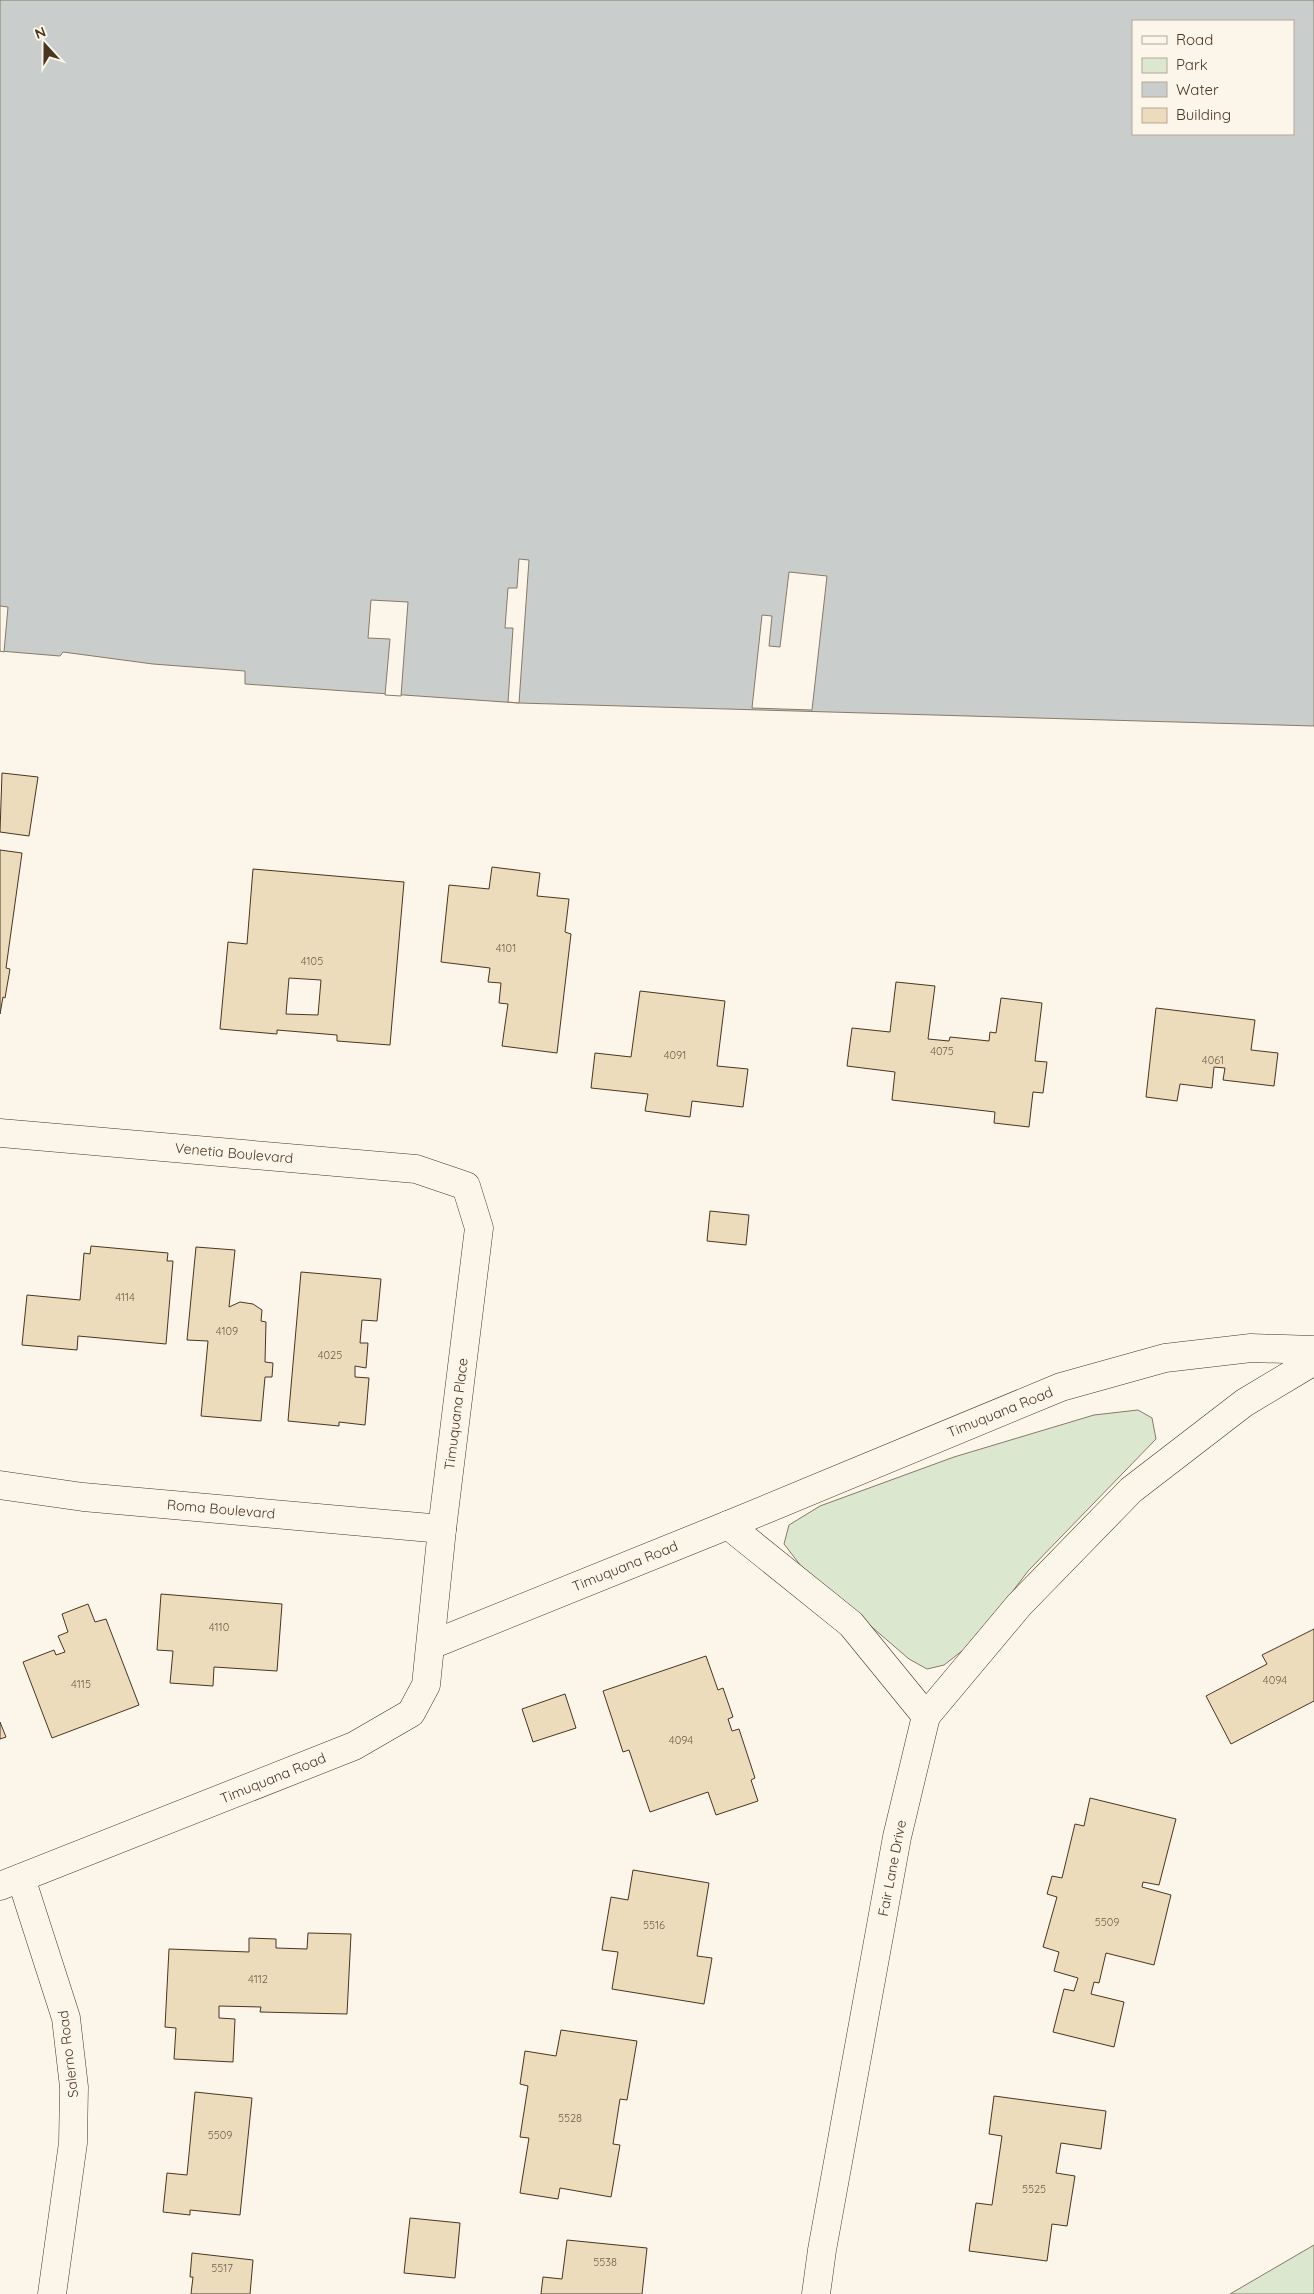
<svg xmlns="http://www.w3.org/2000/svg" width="1314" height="2294" font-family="Quicksand,sans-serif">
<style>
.green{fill:#dce7d0;stroke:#887966}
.water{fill:#c9cecd;stroke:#887966;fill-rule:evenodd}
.pier{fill:#fbf6e9;stroke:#887966}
.building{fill:#ecdcbc;stroke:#4a3520;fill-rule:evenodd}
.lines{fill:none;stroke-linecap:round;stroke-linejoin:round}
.street-casing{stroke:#4a3520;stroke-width:29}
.street{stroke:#fbf6e9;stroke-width:28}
.labels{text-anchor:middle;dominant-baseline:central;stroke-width:4;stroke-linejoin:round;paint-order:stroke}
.number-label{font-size:11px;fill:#725f47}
.street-label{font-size:14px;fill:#4a3520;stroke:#fbf6e9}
</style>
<rect width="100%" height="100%" fill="#fbf6e9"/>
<g class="green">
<path d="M1138 1410 1152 1418 1156 1439 1028 1571 976 1640 944 1665 927 1669 909 1659 801 1566 784 1544 789 1525 820 1506 954 1457 1094 1415Z"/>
<path d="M1314 2245V2294H1230Z"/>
</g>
<path class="water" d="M0 0H1314V726L519 703 245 684V671L153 664 63 652 60 656 0 651ZM1133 21H1293V134H1133Z"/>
<g class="pier">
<path d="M519 559 529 560 519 703 508 702 513 628H505L508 588H517Z"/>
<path d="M789 572 827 576 812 710 752 708 762 615 772 616 769 646 780 647Z"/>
<path d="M371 600 408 602 401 696 385 695 390 639 368 638Z"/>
<path d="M0 606 8 607 4 652 0 651Z"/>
</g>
<g class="building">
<path d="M2 773 38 777 29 836 0 832Z"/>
<path d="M0 850 22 853 6 968 10 969 5 998 3 997 0 1014Z"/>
<path d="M492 867 540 873 537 896 569 899 565 932 571 934 557 1053 502 1046 508 1004 499 1003 501 983 488 982 490 968 441 962 449 885 489 889Z"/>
<path d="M253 869 404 882 390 1045 337 1041V1035L277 1030V1034L220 1029 228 942 247 944ZM289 978 321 980 318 1015 286 1014Z"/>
<path d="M896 982 935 986 928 1039 949 1041 950 1037 989 1041 990 1032 996 1033 1001 998 1042 1003 1035 1061 1047 1062 1043 1093 1033 1092 1029 1127 994 1123 995 1112 892 1100 895 1072 847 1066 852 1028 890 1032Z"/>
<path d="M640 991 725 1001 717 1066 748 1069 743 1107 692 1101 690 1117 645 1111 648 1094 591 1088 595 1053 631 1057Z"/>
<path d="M1156 1008 1255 1020 1251 1050 1278 1053 1274 1086 1223 1080 1225 1068 1214 1067 1212 1088 1180 1084 1177 1101 1146 1097Z"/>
<path d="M710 1211 749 1215 746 1245 707 1241Z"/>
<path d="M91 1246 168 1253 167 1261H173L166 1344 78 1336 77 1350 22 1345 27 1295 80 1300 84 1253 90 1254Z"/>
<path d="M196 1247 235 1250 229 1307 240 1302 253 1304 262 1310 261 1321 266 1322 265 1362 273 1363 272 1377H265L261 1421 201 1416 208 1341 187 1340Z"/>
<path d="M301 1272 381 1279 377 1321 362 1320 360 1343H368L366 1368 355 1366V1377L369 1378 365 1425 339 1422V1426L288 1421Z"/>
<path d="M161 1594 282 1604 277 1671 214 1667 213 1686 170 1683 173 1651 157 1650Z"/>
<path d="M88 1604 95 1622 106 1619 139 1705 52 1738 23 1662 54 1650 56 1655 65 1652 58 1636 68 1632 62 1614Z"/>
<path d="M1314 1629V1701L1231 1744 1206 1696 1267 1664 1262 1655Z"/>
<path d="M706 1656 718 1690 723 1688 733 1717 728 1719 732 1731 739 1729 755 1778 751 1780 758 1801 716 1815 708 1792 650 1812 629 1750 623 1752 603 1691Z"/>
<path d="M565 1694 576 1728 533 1742 522 1709Z"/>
<path d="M0 1722 6 1737 0 1739Z"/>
<path d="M1090 1798 1176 1819 1159 1885 1143 1882 1142 1887 1171 1895 1154 1965 1106 1953 1099 1983 1094 1982 1091 1994 1124 2002 1114 2047 1053 2032 1064 1989 1074 1991 1078 1978 1054 1971 1059 1952 1043 1947 1057 1897 1047 1894 1052 1876 1062 1878 1075 1824 1084 1826Z"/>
<path d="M633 1870 709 1883 697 1956 712 1958 704 2004 612 1989 618 1952 602 1950 611 1897 628 1900Z"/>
<path d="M308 1933 351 1934 347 2014 260 2012 261 2007 219 2006V2018L235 2019 233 2062 174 2059 176 2028 165 2027 169 1949 249 1952V1938L276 1939V1948L307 1949Z"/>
<path d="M561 2030 637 2041 627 2100 620 2099 613 2144 620 2145 611 2197 560 2188 558 2199 520 2193 529 2138 520 2137 528 2086 520 2084 525 2051 556 2056Z"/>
<path d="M195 2092 252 2098 240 2215 190 2210V2215L163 2212 167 2173 187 2175Z"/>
<path d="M994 2096 1106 2111 1101 2149 1061 2143 1056 2173 1075 2176 1067 2226 1052 2224 1047 2261 969 2251 976 2203 992 2205 1002 2136 989 2134Z"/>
<path d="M410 2218 460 2223 455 2278 404 2273Z"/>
<path d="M567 2240 647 2248 642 2294H541L543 2277 562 2279Z"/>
<path d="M192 2253 253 2260 250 2294H191L193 2277H190Z"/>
</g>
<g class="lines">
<g class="street-casing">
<g id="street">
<path d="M0 1133 416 1169 466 1186 479 1228 442 1529 426 1685 411 1713 354 1746 0 1886"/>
<path d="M0 1485 83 1497 442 1529"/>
<path d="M728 1525 851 1624 926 1716 897 1837 822 2250 816 2294"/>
<path d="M431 1645 728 1525 1061 1387 1165 1358 1251 1348 1314 1350"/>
<path d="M926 1716 1019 1605 1131 1490 1244 1403 1314 1361"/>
<path d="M21 1878 66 2018 74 2087 73 2143 52 2294"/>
</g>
</g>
<use href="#street" class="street"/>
</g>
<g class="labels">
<g class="number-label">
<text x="506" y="948">4101</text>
<text x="312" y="961">4105</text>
<text x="942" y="1051">4075</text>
<text x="675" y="1055">4091</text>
<text x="1213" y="1060">4061</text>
<text x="125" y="1297">4114</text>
<text x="227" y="1331">4109</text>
<text x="330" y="1355">4025</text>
<text x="219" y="1627">4110</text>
<text x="1275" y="1680">4094</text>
<text x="81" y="1684">4115</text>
<text x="681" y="1740">4094</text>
<text x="1107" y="1922">5509</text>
<text x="654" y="1925">5516</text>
<text x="258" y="1979">4112</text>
<text x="570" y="2118">5528</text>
<text x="220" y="2135">5509</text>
<text x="1034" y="2189">5525</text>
<text x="605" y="2262">5538</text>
<text x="222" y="2268">5517</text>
</g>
<g class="street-label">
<text transform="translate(234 1153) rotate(5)">Venetia Boulevard</text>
<text transform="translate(1000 1412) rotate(-22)">Timuquana Road</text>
<text transform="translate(456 1414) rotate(-83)">Timuquana Place</text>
<text transform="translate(221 1509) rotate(5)">Roma Boulevard</text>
<text transform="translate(625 1566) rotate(-22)">Timuquana Road</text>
<text transform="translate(273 1778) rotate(-22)">Timuquana Road</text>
<text transform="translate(892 1868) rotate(-79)">Fair Lane Drive</text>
<text transform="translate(68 2054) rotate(-97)">Salerno Road</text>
</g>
</g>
<rect x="1132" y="20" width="162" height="115" fill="#fbf6e9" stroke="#b4a999"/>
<rect x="1142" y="36" width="25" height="8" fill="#fbf6e9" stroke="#b4a999"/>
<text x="1176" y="45" font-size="15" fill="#4a3520">Road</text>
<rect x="1142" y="58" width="25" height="15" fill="#dce7d0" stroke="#b4a999"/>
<text x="1176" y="70" font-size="15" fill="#4a3520">Park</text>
<rect x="1142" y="82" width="25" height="15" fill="#c9cecd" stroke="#b4a999"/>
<text x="1176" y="95" font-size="15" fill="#4a3520">Water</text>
<rect x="1142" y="108" width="25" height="15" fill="#ecdcbc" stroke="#b4a999"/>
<text x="1176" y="120" font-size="15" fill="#4a3520">Building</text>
<g transform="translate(45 45) rotate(339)" stroke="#fbf6e9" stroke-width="4" paint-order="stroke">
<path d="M0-4L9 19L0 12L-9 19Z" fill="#4a3520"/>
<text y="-8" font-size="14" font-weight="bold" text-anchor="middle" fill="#4a3520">N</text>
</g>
</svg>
